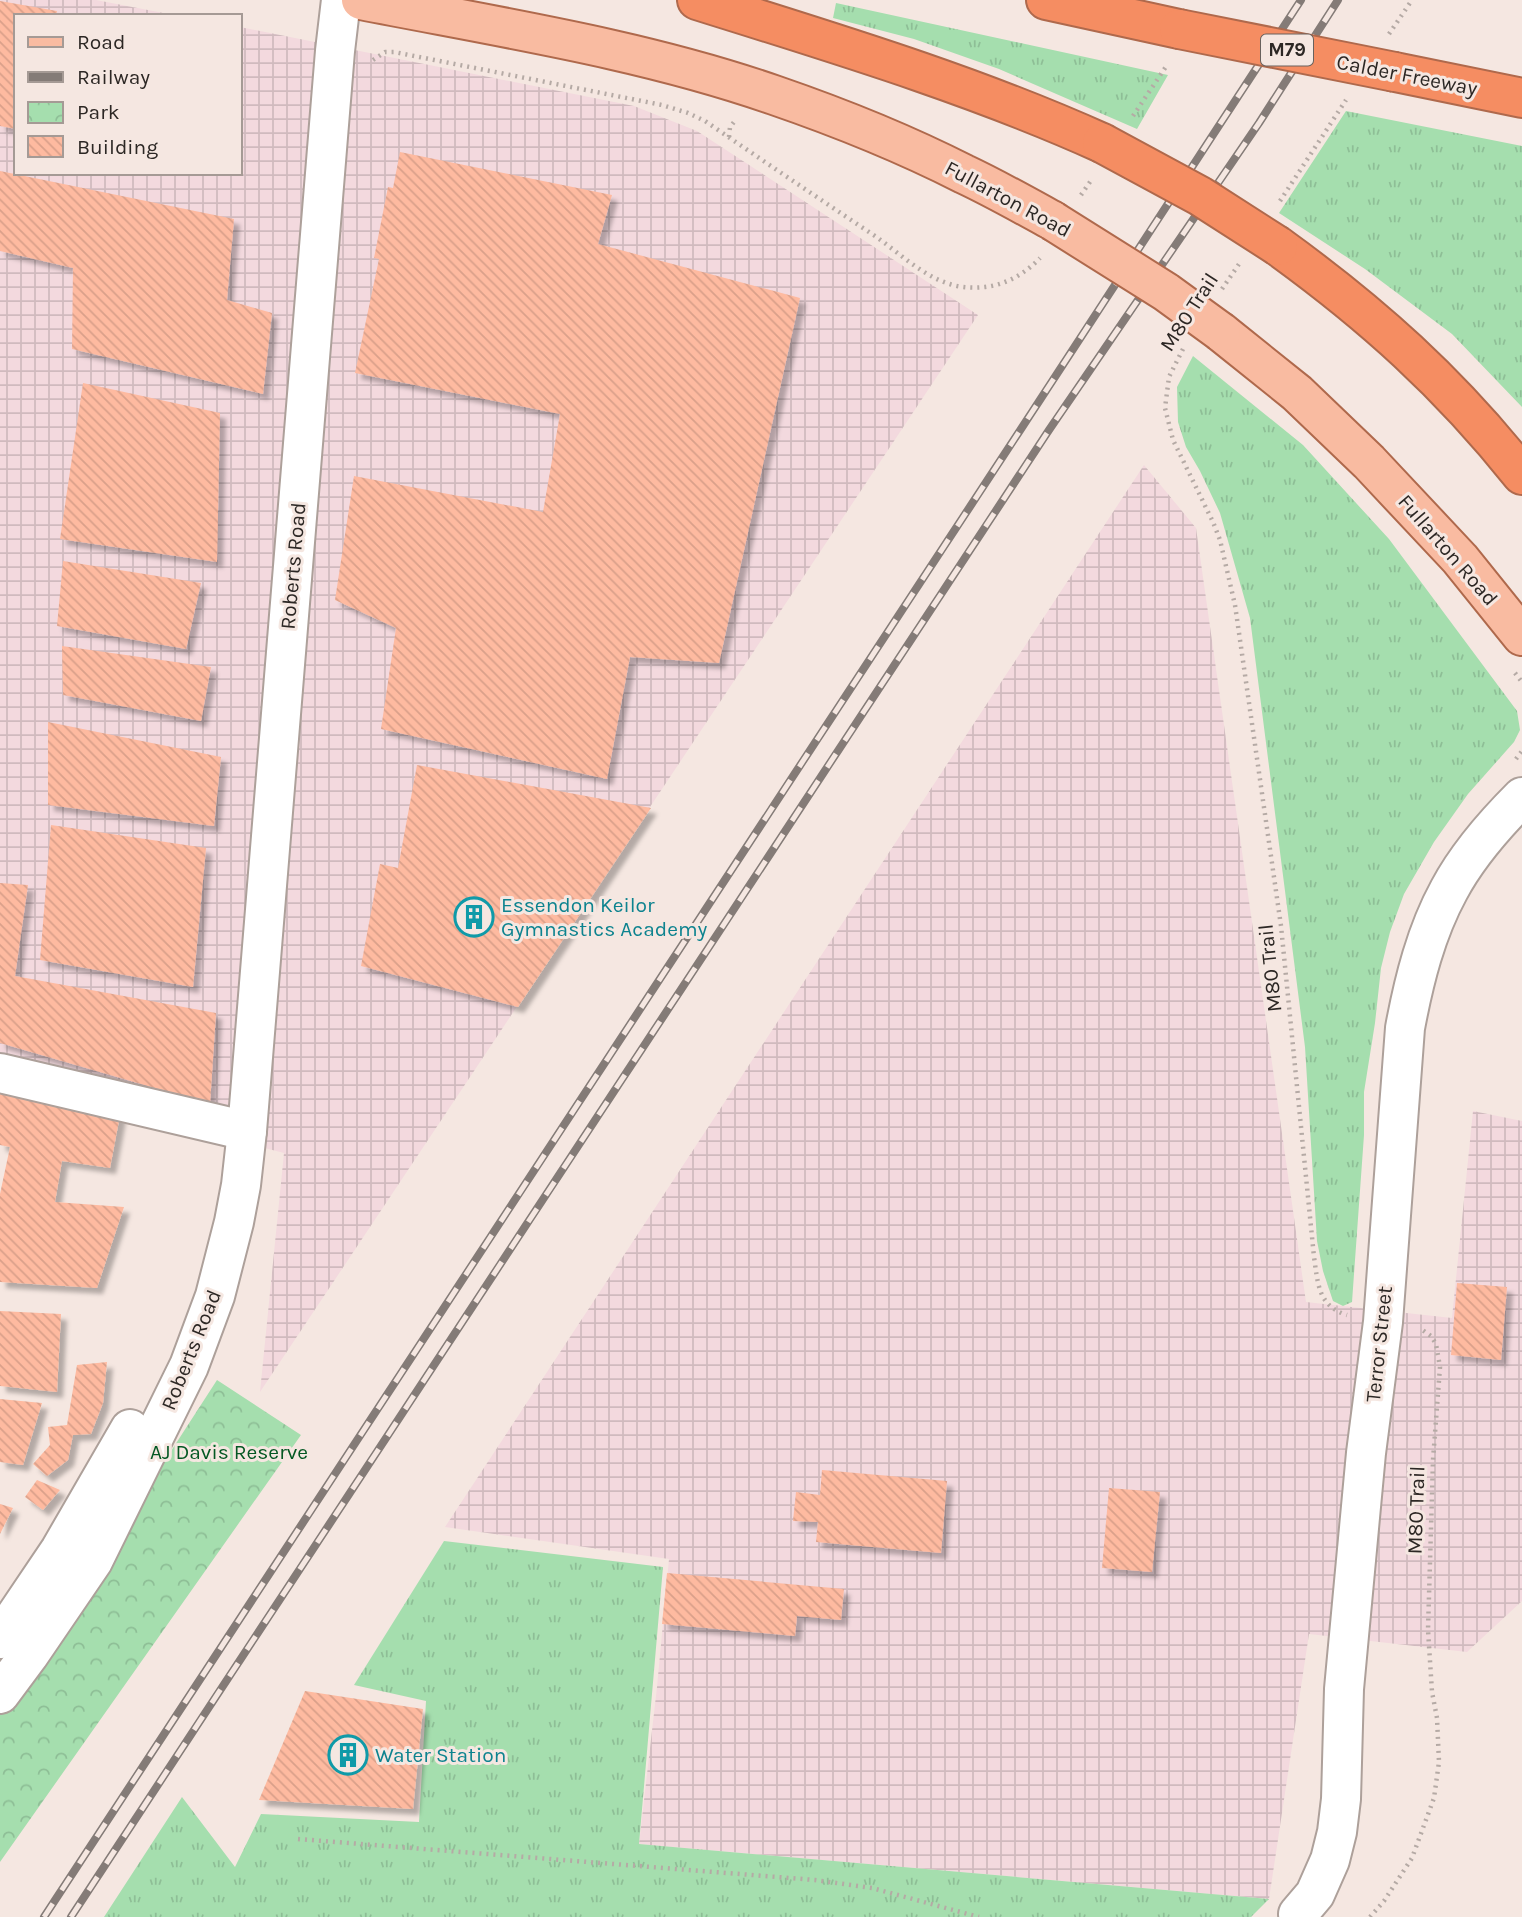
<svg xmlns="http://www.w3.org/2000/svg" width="1522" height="1917" font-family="Karla,sans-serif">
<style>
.industrial{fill:url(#industrial-grid)}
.grass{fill:url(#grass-tufts)}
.park{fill:url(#park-crowns)}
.building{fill:url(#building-back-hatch);filter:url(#shadow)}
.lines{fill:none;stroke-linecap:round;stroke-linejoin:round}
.minor-casing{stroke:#ada09a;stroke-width:42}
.major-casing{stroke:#af694c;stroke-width:42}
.highway-casing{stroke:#af694c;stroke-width:42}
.path{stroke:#b5aaa5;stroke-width:4.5;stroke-dasharray:2 5;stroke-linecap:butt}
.minor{stroke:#fff;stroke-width:38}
.major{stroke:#f9bba1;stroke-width:38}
.highway{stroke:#f58d62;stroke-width:38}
.rail-casing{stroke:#847b77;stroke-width:8}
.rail{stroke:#f5e7e1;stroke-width:5;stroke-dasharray:16;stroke-linecap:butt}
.major-bridge-casing{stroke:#af694c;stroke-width:42;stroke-linecap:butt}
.highway-bridge-casing{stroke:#af694c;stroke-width:42;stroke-linecap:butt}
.major-bridge{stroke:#f9bba1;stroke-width:38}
.highway-bridge{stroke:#f58d62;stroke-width:38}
.labels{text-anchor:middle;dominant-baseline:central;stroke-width:6;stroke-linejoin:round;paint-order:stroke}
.shield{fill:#f5e7e1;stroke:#68615d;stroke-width:2}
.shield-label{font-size:19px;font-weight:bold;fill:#2c2724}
.street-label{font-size:21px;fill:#2c2724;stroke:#f5e7e1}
.culture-label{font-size:21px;fill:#0d838f;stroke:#f5e7e1;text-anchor:start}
.park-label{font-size:21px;fill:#045823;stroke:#f5e7e1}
</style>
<defs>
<pattern id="industrial-grid" width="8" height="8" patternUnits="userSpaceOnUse" patternTransform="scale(1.75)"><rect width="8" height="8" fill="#f3d9de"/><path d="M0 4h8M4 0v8" fill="none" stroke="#d0babe"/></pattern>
<pattern id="grass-tufts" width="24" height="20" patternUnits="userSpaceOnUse" patternTransform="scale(1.75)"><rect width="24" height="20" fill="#a5deae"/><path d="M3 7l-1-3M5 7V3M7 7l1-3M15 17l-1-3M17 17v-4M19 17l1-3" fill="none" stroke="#8ebe96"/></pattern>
<pattern id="park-crowns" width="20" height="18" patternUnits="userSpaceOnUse" patternTransform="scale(1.75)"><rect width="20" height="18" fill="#a5deae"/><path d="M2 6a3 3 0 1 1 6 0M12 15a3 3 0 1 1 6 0" fill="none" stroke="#8ebe96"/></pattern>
<pattern id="building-back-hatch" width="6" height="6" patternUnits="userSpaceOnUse" patternTransform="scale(1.75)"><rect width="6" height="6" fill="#febaa0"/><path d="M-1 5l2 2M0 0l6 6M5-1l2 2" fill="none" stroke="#daa08a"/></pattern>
<filter id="shadow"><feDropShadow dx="6" dy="6" stdDeviation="2" flood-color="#0004"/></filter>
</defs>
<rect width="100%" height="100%" fill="#f5e7e1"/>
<g class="industrial">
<path d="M0 0H96L179 16H16V173H240V27L634 106 697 131 978 315 260 1392 284 1153 207 1133 0 1087Z"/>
<path d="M1144 465 1196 528 1306 1302 1452 1318 1473 1111 1522 1121V1601L1467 1652 1309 1634 1269 1899 639 1844 657 1687 669 1559 445 1527Z"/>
</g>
<g class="grass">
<path d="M836 3 1168 75 1137 129 999 69 914 39 833 18Z"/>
<path d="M1346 111 1522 146V407L1452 334 1365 269 1279 213Z"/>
<path d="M1193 356 1303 445 1389 539 1517 711 1520 730 1514 742 1468 794 1434 842 1404 894 1390 932 1381 968 1375 1023 1364 1092V1135L1352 1302 1343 1306 1333 1301 1323 1271 1317 1241 1305 1047 1250 618 1220 513 1200 471 1186 447 1178 422 1177 387Z"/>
<path d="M444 1541 663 1567 639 1844 1269 1899 1251 1917H104L182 1797 235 1867 261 1814 419 1822 426 1701 354 1685Z"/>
</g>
<path class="park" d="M217 1380 301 1435 0 1862V1705L43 1649Z"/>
<g class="building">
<path d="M0 1 57 11 56 16H16V129L0 126Z"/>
<path d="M400 152 612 195 598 244 800 298 719 663 630 657 607 779 381 729 396 628 335 600 354 476 543 512 560 414 355 373 379 259 374 258 388 187 393 188Z"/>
<path d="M0 171 234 219 227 300 272 313 263 394 72 349 73 268 0 251Z"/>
<path d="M83 383 220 413 217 562 60 539Z"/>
<path d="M63 561 201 583 186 649 57 626Z"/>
<path d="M62 646 211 667 201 721 63 695Z"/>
<path d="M48 722 221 757 214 826 48 805Z"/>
<path d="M417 765 651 808 518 1007 361 966 380 864 398 868Z"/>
<path d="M51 825 206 848 193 987 40 960Z"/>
<path d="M0 883 28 885 15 976 216 1013 210 1104 0 1043Z"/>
<path d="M0 1084 121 1110 110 1168 62 1161 55 1202 124 1207 97 1288 0 1282V1194L10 1147 0 1145Z"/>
<path d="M1457 1283 1507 1287 1501 1360 1451 1355Z"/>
<path d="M0 1311 61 1314 57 1392 0 1386Z"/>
<path d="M107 1362 103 1403 91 1434 73 1435 68 1460 47 1476 33 1464 50 1445 48 1427 67 1425 77 1365Z"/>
<path d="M0 1399 42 1403 23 1465 0 1462Z"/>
<path d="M822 1470 947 1481 941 1553 816 1542 818 1522 793 1521 796 1492 820 1495Z"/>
<path d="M37 1480 60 1490 43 1510 25 1497Z"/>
<path d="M1109 1488 1160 1492 1152 1572 1102 1568Z"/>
<path d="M0 1504 13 1508 0 1534Z"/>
<path d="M667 1573 844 1589 841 1620 797 1616 795 1636 662 1624Z"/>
<path d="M305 1691 423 1709 413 1809 259 1800Z"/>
</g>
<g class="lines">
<g class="minor-casing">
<g id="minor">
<path d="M0 1073 247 1131"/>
<path d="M0 1639 60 1550 130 1429"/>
<path d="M0 1694 29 1655 93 1561 189 1366 215 1296 234 1222 241 1185 247 1131 335 51 341 0"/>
<path d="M1298 1914 1315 1894 1330 1860 1337 1832 1341 1799 1344 1689 1366 1453 1383 1322 1405 1028C1414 980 1426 932 1449 890 1467 856 1495 824 1522 797"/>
</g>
</g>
<g class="major-casing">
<g id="major">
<path d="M361 0C498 27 642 49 774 95 838 117 903 143 964 174 994 188 1024 205 1053 221"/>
<path d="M1221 332 1297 393 1369 462 1460 559 1522 636"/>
</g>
</g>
<g class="highway-casing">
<g id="highway">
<path d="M697 0C834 43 971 84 1102 143"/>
<path d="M1046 0 1179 29"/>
<path d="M1395 72 1522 98"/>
<path d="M1278 246C1372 314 1449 383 1522 475"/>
</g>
</g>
<g class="path">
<path d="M1389 34 1412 0"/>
<path d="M373 60 385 52H394L662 105 688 113 705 121C762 160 818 198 875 236 901 254 925 279 957 286 990 292 1018 281 1040 258"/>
<path d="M1133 116 1167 65"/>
<path d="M729 137 730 127 734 122"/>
<path d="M1081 195 1092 179"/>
<path d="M1280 201 1346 100"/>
<path d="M1222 289 1239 264"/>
<path d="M1183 349 1169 377 1165 408 1173 440 1213 522 1220 540 1235 605 1281 926 1314 1257C1318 1284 1318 1306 1347 1315"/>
<path d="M1515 673 1522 682"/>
<path d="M1516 759 1522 751"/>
<path d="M298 1839 815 1880 872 1888 979 1917"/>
<path d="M1370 1917 1384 1901 1412 1858 1434 1798 1439 1762 1437 1718 1432 1692 1428 1630 1433 1460 1440 1367 1436 1344 1431 1336 1421 1329"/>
</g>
<use href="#minor" class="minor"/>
<use href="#major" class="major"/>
<use href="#highway" class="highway"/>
<g class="rail-casing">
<g id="rail">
<path d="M44 1917 1019 432 1301 0"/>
<path d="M71 1917 1049 430 1259 123 1338 0"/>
</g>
</g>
<use href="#rail" class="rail"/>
<g class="major-bridge-casing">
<path id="major-bridge" d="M1053 221 1166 292 1221 332"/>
</g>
<g class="highway-bridge-casing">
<g id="highway-bridge">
<path d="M1179 29 1395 72"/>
<path d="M1102 143 1200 196 1278 246"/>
</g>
</g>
<use href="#major-bridge" class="major-bridge"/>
<use href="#highway-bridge" class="highway-bridge"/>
</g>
<defs>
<g id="building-ring" transform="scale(2.0125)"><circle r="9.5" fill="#f5e7e1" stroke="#0f9aa8" stroke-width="1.5"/><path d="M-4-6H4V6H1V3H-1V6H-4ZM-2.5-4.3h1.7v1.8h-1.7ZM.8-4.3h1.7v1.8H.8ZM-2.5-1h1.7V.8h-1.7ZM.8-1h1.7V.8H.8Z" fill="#0f9aa8"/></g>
</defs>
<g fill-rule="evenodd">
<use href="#building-ring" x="474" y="917"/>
<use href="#building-ring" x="348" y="1755"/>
</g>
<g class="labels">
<rect class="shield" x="1261" y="34.5" width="52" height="31" rx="5"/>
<g class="shield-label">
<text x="1287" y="50">M79</text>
</g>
<g class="street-label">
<text transform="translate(1407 75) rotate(11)">Calder Freeway</text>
<text transform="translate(1008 199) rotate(28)">Fullarton Road</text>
<text transform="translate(1189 312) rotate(-57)">M80 Trail</text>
<text transform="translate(1448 550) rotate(49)">Fullarton Road</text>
<text transform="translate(293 566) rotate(-85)">Roberts Road</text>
<text transform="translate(1270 968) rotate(-96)">M80 Trail</text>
<text transform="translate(1379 1344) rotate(-84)">Terror Street</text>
<text transform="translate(191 1350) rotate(-68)">Roberts Road</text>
<text transform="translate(1416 1510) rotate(-88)">M80 Trail</text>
</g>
<g class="culture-label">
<text x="501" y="905">Essendon Keilor<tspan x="501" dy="24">Gymnastics Academy</tspan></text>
<text x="375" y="1755">Water Station</text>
</g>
<g class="park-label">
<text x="229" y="1452">AJ Davis Reserve</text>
</g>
</g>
<rect x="14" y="14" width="228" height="161" fill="#f5e7e1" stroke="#a59a95" stroke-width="2"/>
<rect x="28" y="37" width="35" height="10" fill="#f9bba1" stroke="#a59a95" stroke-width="2"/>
<text x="77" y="49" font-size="21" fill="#2c2724">Road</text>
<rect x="28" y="72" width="35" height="10" fill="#847b77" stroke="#a59a95" stroke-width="2"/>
<text x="77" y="84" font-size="21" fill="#2c2724">Railway</text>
<rect x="28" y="102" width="35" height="21" fill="url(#park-crowns)" stroke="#a59a95" stroke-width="2"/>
<text x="77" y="119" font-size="21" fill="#2c2724">Park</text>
<rect x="28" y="136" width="35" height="21" fill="url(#building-back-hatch)" stroke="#a59a95" stroke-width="2"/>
<text x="77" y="154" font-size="21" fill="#2c2724">Building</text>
</svg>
